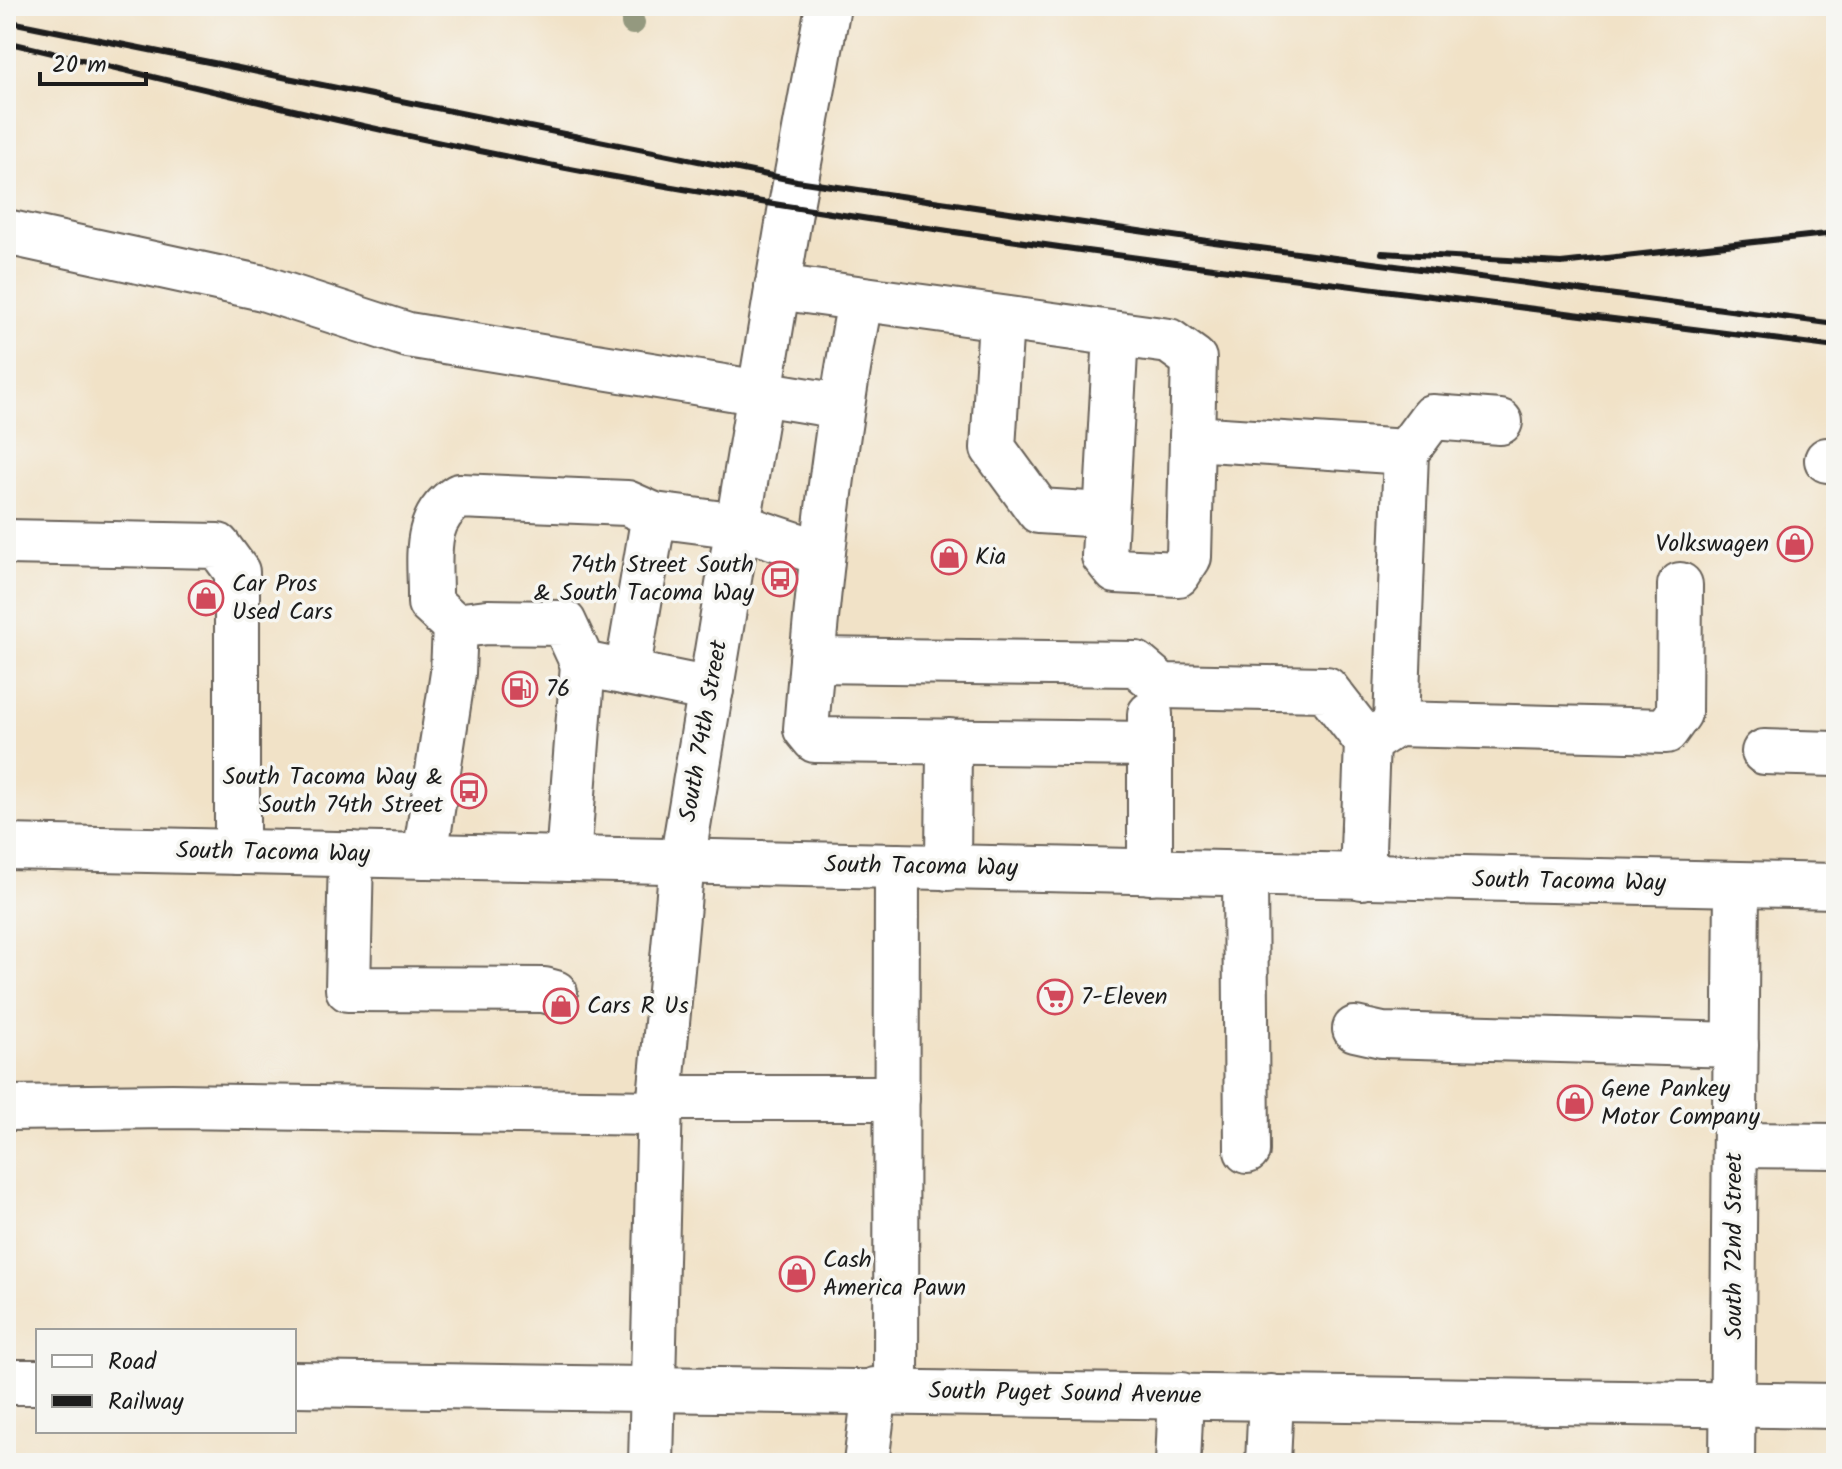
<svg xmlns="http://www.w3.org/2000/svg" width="1842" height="1469" font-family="Kalam,sans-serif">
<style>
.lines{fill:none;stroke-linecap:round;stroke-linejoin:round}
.minor-casing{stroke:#676158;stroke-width:48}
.major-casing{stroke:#676158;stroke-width:48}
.minor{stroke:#fff;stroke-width:44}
.major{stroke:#fff;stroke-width:44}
.rail{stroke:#1c1c1c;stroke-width:6}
.tree{fill:#94997f}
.labels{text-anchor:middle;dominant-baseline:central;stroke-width:7;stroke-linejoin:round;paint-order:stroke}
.poi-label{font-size:24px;fill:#1c1c1c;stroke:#f6f6f2;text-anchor:start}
.street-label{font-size:24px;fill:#1c1c1c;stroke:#f6f6f2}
</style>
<rect width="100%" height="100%" fill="#f6f6f2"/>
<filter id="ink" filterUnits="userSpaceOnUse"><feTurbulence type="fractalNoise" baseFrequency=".0125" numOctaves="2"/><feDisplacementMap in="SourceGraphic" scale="16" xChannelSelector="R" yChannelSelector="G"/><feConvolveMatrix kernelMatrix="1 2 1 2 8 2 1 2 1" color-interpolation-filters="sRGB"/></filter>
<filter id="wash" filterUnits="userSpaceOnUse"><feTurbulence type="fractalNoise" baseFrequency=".006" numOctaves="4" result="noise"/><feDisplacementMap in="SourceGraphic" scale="32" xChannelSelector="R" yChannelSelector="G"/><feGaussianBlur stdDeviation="1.8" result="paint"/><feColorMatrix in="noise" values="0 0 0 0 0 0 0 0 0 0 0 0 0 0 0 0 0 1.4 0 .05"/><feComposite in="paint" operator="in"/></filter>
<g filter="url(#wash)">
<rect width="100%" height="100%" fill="#f1e2c7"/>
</g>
<g filter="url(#ink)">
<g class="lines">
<g class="minor-casing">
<g id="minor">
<path d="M6 232 263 288 408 335 840 406"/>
<path d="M777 287 1169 341 1194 359 1189 557 1178 574 1116 571 1104 556 1116 334"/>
<path d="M860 301C833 443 818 585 806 729L815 740 1150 744"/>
<path d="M1001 320 993 448 1039 511 1104 515"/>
<path d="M1192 438 1406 452"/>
<path d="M1827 460 1836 461"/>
<path d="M6 542 218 546 237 572V852"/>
<path d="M455 626 430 603C431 561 420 520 459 496L627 503 654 515 739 526 821 553"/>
<path d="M812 660 1136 664 1162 686 1326 689 1367 742 1362 877"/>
<path d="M627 673 654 515"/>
<path d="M1150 714V872"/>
<path d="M1396 724 1666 731 1679 713 1680 585"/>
<path d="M1373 739 1396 724 1406 452 1432 417 1500 422"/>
<path d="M1764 752 1836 754"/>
<path d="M351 854 348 989 544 990 555 993"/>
<path d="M425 856 453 673 455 626 487 622 564 623 583 664 711 690"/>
<path d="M568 859 583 664"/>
<path d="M948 868 949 741"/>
<path d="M1245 874 1247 1151"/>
<path d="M1355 1029 1382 1035 1736 1045"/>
<path d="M660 1098H897"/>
<path d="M6 1108 172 1106 660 1113"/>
<path d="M1735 1145 1836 1146"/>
<path d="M6 1382H38"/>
<path d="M294 1384 1836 1406"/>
<path d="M896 1391 897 866"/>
<path d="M866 1463 875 1390"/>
<path d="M1178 1463 1181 1395"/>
<path d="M1268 1463 1271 1397"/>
<path d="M1732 1463 1737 885"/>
</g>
</g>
<g class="major-casing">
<g id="major">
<path d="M6 847 1836 886"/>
<path d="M651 1463 660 1098 682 862 791 206 828 6"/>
</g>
</g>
<use href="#minor" class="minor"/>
<use href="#major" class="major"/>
<g class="rail">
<path d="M6 21 797 181 1214 242 1836 324"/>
<path d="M6 42C202 88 399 138 598 174 1008 248 1423 294 1836 347"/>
<path d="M1382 253 1561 263 1836 233"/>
</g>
</g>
<circle class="tree" cx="633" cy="23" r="12"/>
</g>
<defs>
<g id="shop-ring" transform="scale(1.8)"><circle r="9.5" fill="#f6f6f2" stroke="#d1495b" stroke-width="1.5"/><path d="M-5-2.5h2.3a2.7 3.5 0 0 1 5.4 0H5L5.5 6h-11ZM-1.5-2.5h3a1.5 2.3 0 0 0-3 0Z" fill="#d1495b"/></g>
<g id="bus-ring" transform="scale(1.8)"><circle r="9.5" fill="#f6f6f2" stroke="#d1495b" stroke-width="1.5"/><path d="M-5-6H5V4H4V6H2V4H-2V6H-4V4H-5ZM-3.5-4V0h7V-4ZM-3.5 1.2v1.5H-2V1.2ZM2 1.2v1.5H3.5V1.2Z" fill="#d1495b"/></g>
<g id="fuel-ring" transform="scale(1.8)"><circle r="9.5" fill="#f6f6f2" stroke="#d1495b" stroke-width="1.5"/><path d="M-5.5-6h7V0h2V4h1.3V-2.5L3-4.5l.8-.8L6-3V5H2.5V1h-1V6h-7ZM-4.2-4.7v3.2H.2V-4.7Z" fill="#d1495b"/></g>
<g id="supermarket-ring" transform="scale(1.8)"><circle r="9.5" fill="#f6f6f2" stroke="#d1495b" stroke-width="1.5"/><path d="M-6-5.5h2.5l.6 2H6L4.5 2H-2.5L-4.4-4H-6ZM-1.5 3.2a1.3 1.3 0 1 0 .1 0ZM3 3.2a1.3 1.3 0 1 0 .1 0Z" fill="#d1495b"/></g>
</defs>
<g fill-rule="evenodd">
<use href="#shop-ring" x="1795" y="544"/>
<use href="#shop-ring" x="949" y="557"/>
<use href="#bus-ring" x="780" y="579"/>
<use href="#shop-ring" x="206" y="598"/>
<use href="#fuel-ring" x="520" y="689"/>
<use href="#bus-ring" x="469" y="791"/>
<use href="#supermarket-ring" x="1055" y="997"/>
<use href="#shop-ring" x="561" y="1006"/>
<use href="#shop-ring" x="1575" y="1103"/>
<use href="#shop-ring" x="797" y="1274"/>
</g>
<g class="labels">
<g class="poi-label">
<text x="1769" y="544" text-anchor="end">Volkswagen</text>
<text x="975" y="557">Kia</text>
<text x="754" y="565" text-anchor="end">74th Street South<tspan x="754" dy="28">&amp; South Tacoma Way</tspan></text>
<text x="232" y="584">Car Pros<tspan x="232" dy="28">Used Cars</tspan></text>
<text x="546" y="689">76</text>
<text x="443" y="777" text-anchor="end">South Tacoma Way &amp;<tspan x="443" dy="28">South 74th Street</tspan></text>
<text x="1081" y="997">7-Eleven</text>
<text x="587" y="1006">Cars R Us</text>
<text x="1601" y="1089">Gene Pankey<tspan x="1601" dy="28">Motor Company</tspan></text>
<text x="823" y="1260">Cash<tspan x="823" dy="28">America Pawn</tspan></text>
</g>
<g class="street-label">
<text transform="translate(704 731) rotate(-80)">South 74th Street</text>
<text transform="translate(273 853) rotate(1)">South Tacoma Way</text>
<text transform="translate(921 867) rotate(1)">South Tacoma Way</text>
<text transform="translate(1569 882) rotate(1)">South Tacoma Way</text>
<text transform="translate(1734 1246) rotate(-90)">South 72nd Street</text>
<text transform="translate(1065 1394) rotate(1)">South Puget Sound Avenue</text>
</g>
</g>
<rect width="1842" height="1469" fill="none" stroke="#f6f6f2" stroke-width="32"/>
<rect x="36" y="1329" width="260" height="104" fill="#f6f6f2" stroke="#9f9f9c" stroke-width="2"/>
<rect x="52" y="1355" width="40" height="12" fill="#ffffff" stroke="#9f9f9c" stroke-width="2"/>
<text x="108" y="1369" font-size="24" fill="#1c1c1c">Road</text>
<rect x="52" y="1395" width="40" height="12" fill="#1c1c1c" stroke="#9f9f9c" stroke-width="2"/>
<text x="108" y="1409" font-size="24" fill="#1c1c1c">Railway</text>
<path d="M40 72v12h106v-12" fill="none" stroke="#1c1c1c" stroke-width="4"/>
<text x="52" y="72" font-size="24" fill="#1c1c1c" stroke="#f6f6f2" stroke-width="6" paint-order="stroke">20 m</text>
</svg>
